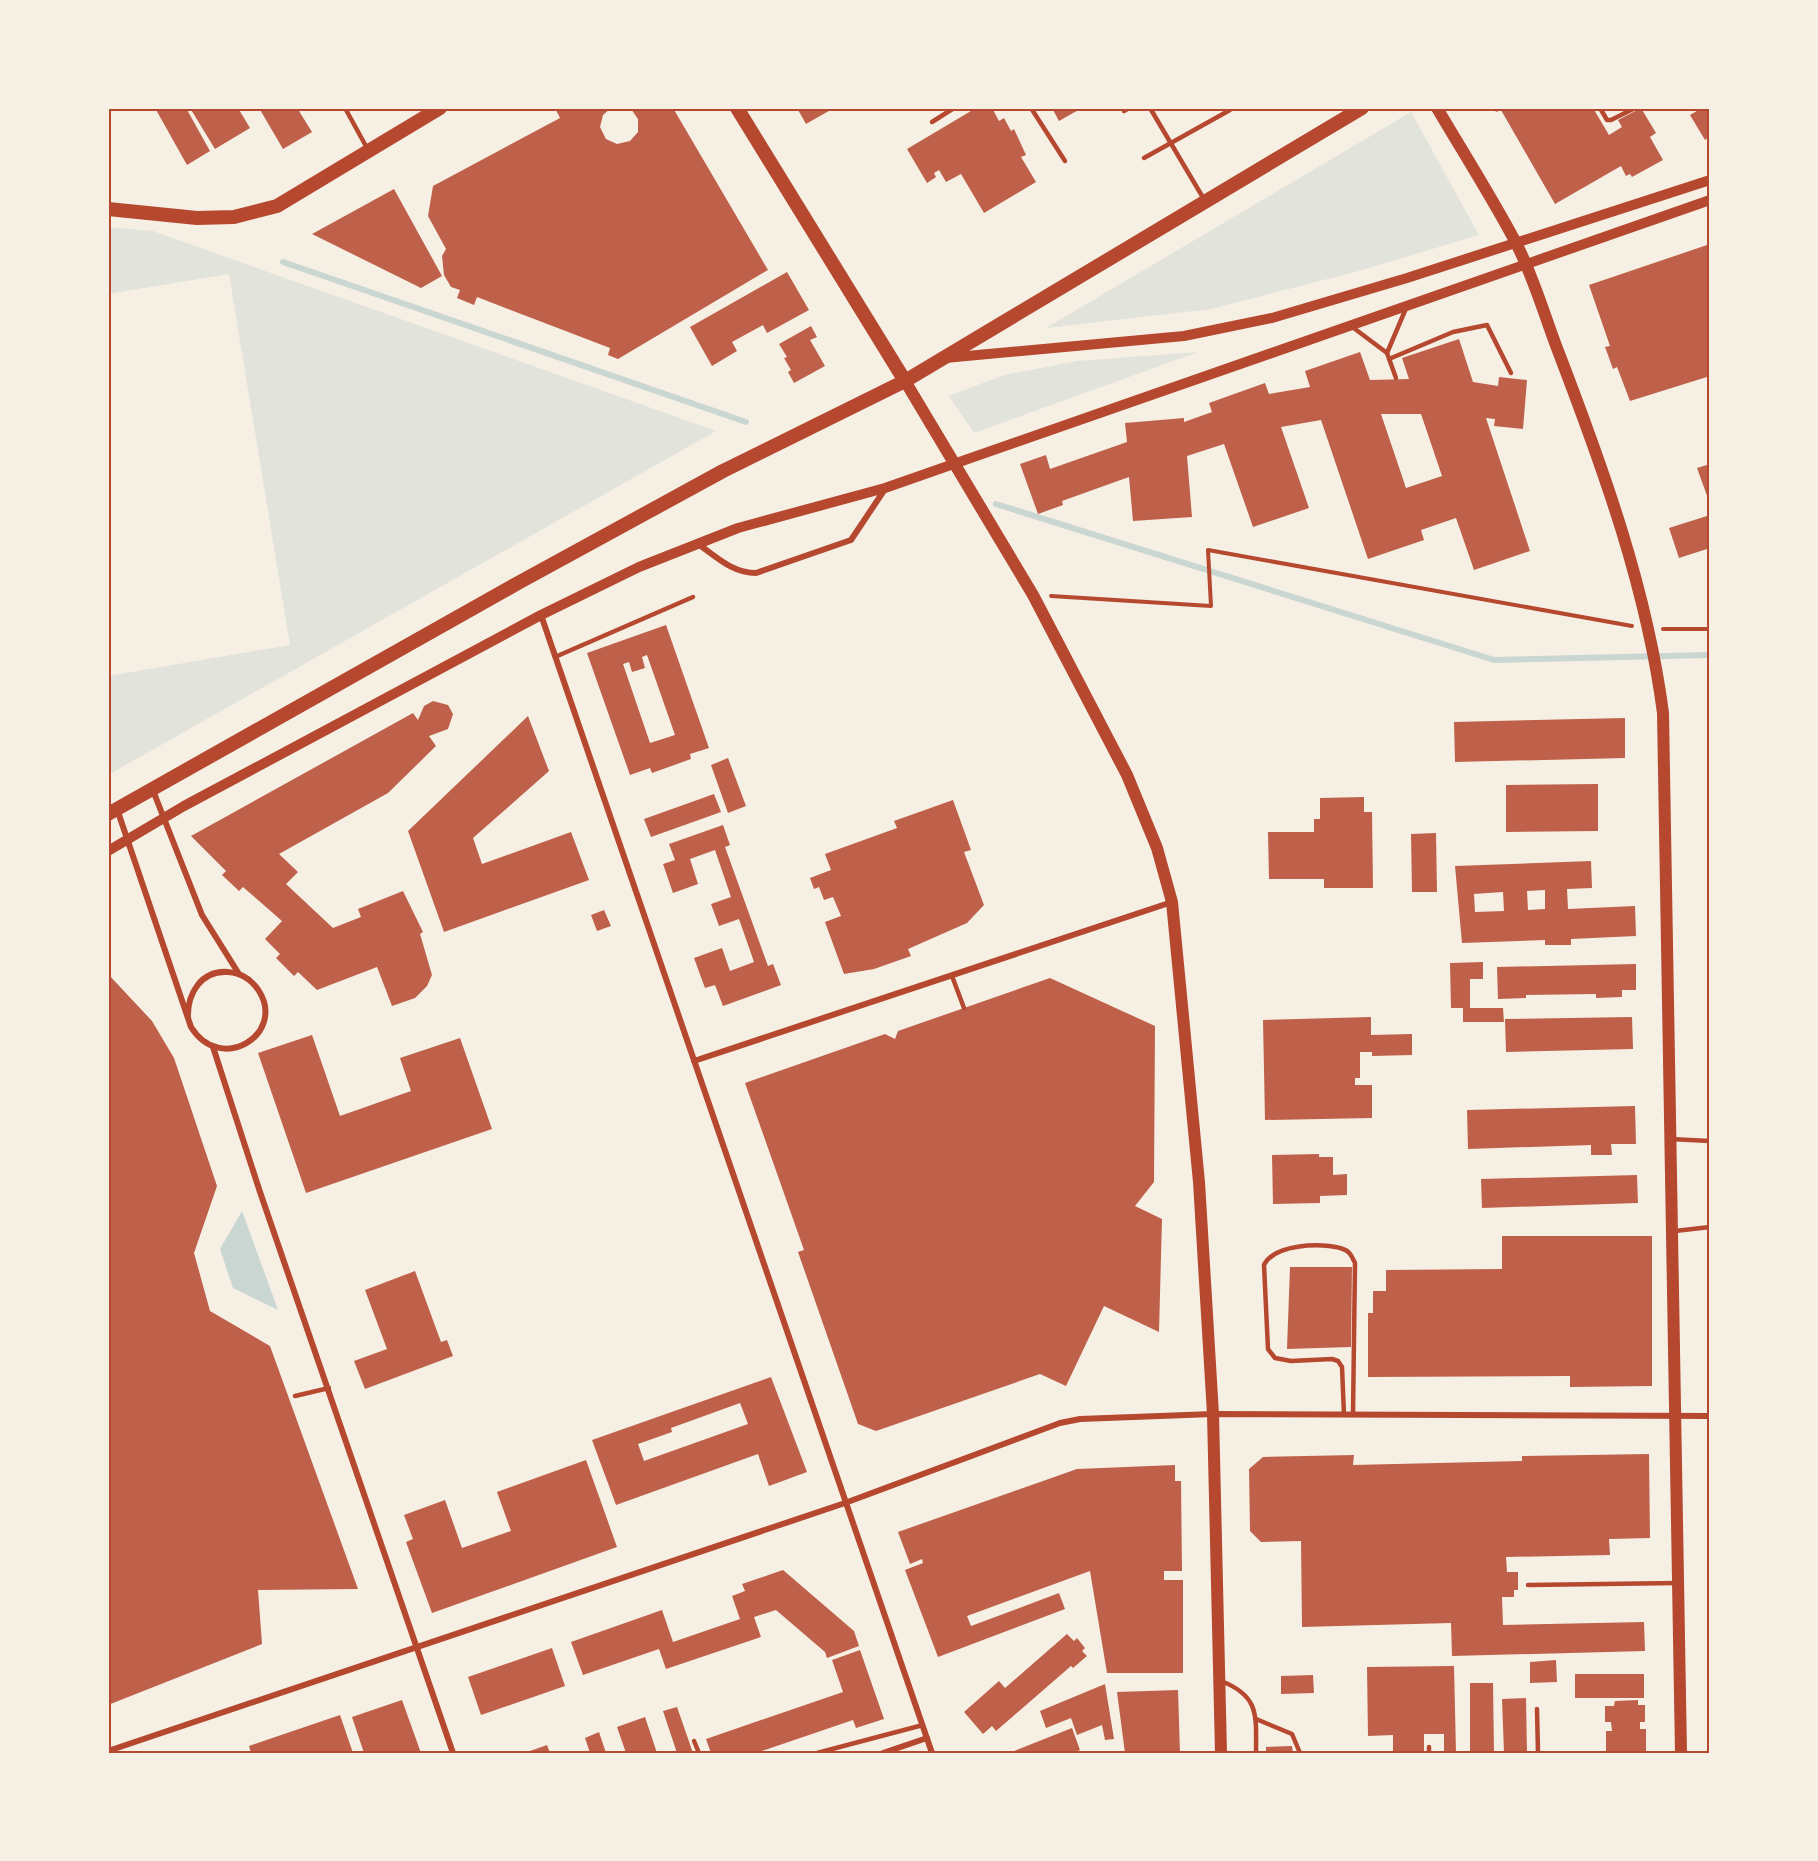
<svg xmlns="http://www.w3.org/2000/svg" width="1818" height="1861" font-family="Arial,sans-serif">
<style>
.green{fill:#e2e4dc}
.water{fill:#c9d6d2}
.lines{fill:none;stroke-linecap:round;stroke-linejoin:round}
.stream{stroke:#c9d6d2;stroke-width:6}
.building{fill:#bf614a;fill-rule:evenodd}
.path{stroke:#b5482f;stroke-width:4}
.service{stroke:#b5482f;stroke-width:4.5}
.minor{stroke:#b5482f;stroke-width:6}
.tertiary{stroke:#b5482f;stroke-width:10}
.secondary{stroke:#b5482f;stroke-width:12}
.primary{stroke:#b5482f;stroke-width:14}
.neatline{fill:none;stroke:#b5482f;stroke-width:2}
</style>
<rect width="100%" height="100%" fill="#f6efe4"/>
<g class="green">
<path d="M1411 112 1479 235 1359 271 1211 309 1046 328Z"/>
<path d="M108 227 153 231 716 431 108 775V676L290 645 229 274 108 294Z"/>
<path d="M1198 352 974 433 949 396 1004 375 1077 361Z"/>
</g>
<path class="water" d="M242 1211 278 1310 233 1288 220 1249Z"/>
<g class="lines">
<g class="stream">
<path d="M283 262 746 422"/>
<path d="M996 504 1494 660 1710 655"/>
</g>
</g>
<g class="building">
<path d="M155 108H186L210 151 187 165Z"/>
<path d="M190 108H238L250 128 215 149Z"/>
<path d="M259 108H304L299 111 312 132 283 149Z"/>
<path d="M555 108H611L603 115 600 127 606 139 617 144 630 141 638 132V119L631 109 673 108 768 270 618 359 608 355 610 348 477 297 474 305 457 298 460 290 451 287 444 275 442 256 446 249 428 216 433 186 560 118Z"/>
<path d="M797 108H834L806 124Z"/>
<path d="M976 108H992L999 121 1004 118 1011 131 1014 129 1026 155 1021 157 1036 182 984 213 961 174 946 182 939 170 934 173 936 177 927 183 907 149Z"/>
<path d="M1052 108H1082L1059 121Z"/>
<path d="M1494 108H1593L1609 135 1622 127 1618 120 1641 108 1656 133 1650 137 1663 160 1632 177 1630 174 1626 176 1621 166 1555 204 1501 110 1496 112Z"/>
<path d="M1702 108H1710V136L1705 140 1690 115Z"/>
<path d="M394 189 442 276 421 288 312 234Z"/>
<path d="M1710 244V376L1630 401 1617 367 1613 369 1605 347 1610 346 1589 285Z"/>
<path d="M787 272 809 310 767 333 763 325 732 342 737 351 712 366 690 327Z"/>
<path d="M811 326 817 337 810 340 825 366 794 383 788 372 791 370 784 358 787 357 779 344Z"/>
<path d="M1459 339 1473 382 1498 386 1499 377 1527 380 1523 429 1494 426 1495 419 1486 418 1530 551 1474 570 1456 518 1421 530 1424 540 1368 559 1321 420 1281 427 1309 508 1253 527 1224 444 1187 456 1192 517 1133 521 1129 477 1062 501 1063 505 1038 514 1020 464 1046 455 1050 469 1127 442 1125 423 1184 418V422L1212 412 1209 403 1265 383 1269 394 1310 387 1305 371 1360 352 1370 380 1409 379 1402 358ZM1381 414H1421L1442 476 1406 488Z"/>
<path d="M1710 464V504L1697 468Z"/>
<path d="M1710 515V548L1679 558 1669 528Z"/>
<path d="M666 625 709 748 690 754 691 759 652 773 650 768 630 775 587 653ZM647 655 675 735 650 743 623 664 629 662 632 672 645 668 642 657Z"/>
<path d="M433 701 448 705 453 714 448 729 429 736 436 746 388 793 279 854 298 872 286 884 333 928 361 917 358 909 403 891 423 932 420 934 432 975 427 986 415 998 392 1006 377 967 317 990 298 972 294 976 276 958 280 954 265 939 282 921 243 887 239 891 222 875 226 871 191 836 413 713 418 720 424 706Z"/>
<path d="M528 716 549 771 473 838 482 864 571 832 589 880 444 932 408 831Z"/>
<path d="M1625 718V758L1455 762 1454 722Z"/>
<path d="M728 758 746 806 728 813 711 765Z"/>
<path d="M1598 784V831L1506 832V785Z"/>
<path d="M714 794 721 812 651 837 644 819Z"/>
<path d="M1364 797V812H1372L1373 888H1324V879H1269L1268 832H1314V819H1320V798Z"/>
<path d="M953 800 971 850 964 852 984 905 967 923 908 949 911 956 874 969 844 974 825 922 841 916 833 897 824 900 819 887 814 889 810 878 831 870 825 854 897 828 894 821Z"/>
<path d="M723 825 730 845 725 847 768 966 773 964 781 985 723 1006 715 985 705 988 694 958 722 948 730 971 754 962 739 919 719 926 711 904 731 897 715 850 690 859 698 884 673 893 663 864 675 860 669 844Z"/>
<path d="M1436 833 1437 892H1412L1411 834Z"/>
<path d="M1591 861 1592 888 1567 889 1568 909 1635 906 1636 936 1571 939V945H1545V940L1462 943 1455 866ZM1545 890V909L1528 910 1527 891ZM1503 892 1504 911 1475 912 1474 894Z"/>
<path d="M604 910 611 926 597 931 591 915Z"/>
<path d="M1483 962V979H1470V1008H1503L1504 1022H1463V1008H1451L1450 963Z"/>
<path d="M1636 964V990H1622V997L1596 998V994L1526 995V998L1498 999 1497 967Z"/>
<path d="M108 974 152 1021 174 1058 217 1186 194 1253 210 1311 270 1346 358 1589 258 1590 262 1644 108 1705Z"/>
<path d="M1050 978 1155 1026 1154 1182 1135 1206 1162 1219 1159 1332 1104 1306 1066 1386 1040 1374 876 1431 858 1424 798 1252 804 1250 745 1083 885 1034 895 1039 898 1031Z"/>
<path d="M1371 1017V1035L1412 1034V1055L1372 1056V1052H1360V1078H1355V1085H1372V1118L1265 1120 1263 1020Z"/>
<path d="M1632 1017 1633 1049 1506 1052 1505 1019Z"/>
<path d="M312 1035 340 1116 411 1091 400 1058 460 1038 492 1129 306 1193 258 1053Z"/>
<path d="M1635 1106 1636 1144H1611L1612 1155H1591V1145L1468 1149 1467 1110Z"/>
<path d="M1319 1154V1157H1333V1175L1347 1174V1195L1320 1196V1203L1273 1204 1272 1155Z"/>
<path d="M1637 1175 1638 1203 1482 1208 1481 1179Z"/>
<path d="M1502 1236H1652V1386L1570 1387V1376L1368 1377V1313H1373V1291H1386V1270L1502 1269Z"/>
<path d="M1290 1267H1352L1351 1347 1287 1349Z"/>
<path d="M415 1271 441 1342 447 1340 453 1356 365 1389 354 1361 387 1349 365 1290Z"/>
<path d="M771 1377 807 1472 769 1486 758 1454 616 1505 592 1440ZM740 1403 748 1424 644 1461 638 1444 672 1432 671 1428Z"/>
<path d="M1649 1454 1650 1538 1609 1539 1610 1555 1506 1557 1507 1572H1518V1590H1514V1597H1502L1503 1625 1644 1622 1645 1651 1452 1656 1451 1623 1302 1627 1301 1541 1261 1542 1250 1531 1249 1469 1263 1457 1354 1455 1353 1465 1522 1461V1456Z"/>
<path d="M586 1460 617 1547 432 1613 406 1542 413 1539 404 1515 445 1500 462 1548 511 1531 497 1492Z"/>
<path d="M1175 1465V1481H1181L1182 1571H1164V1580H1183V1673H1107L1090 1571 967 1616 971 1626 1059 1593 1065 1609 938 1657 905 1570 923 1563 922 1559 910 1564 898 1532 1077 1469Z"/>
<path d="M783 1570 854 1631 859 1646 827 1658 825 1652 776 1610 754 1617 761 1637 666 1669 659 1649 583 1675 571 1642 662 1610 673 1642 740 1619 732 1596 745 1591 742 1584Z"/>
<path d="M1067 1634 1074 1641 1077 1638 1085 1648 1082 1651 1087 1656 1073 1668 1071 1666 996 1731 992 1726 983 1734 964 1712 999 1681 1005 1688Z"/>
<path d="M552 1648 565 1686 481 1715 468 1677Z"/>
<path d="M860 1650 884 1719 856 1728 853 1720 756 1753H711L706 1739 843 1692 832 1660Z"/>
<path d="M1556 1660 1557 1682 1530 1683V1662Z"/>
<path d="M1454 1666 1456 1753H1444V1734H1424V1753H1393V1735L1368 1736 1367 1667Z"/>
<rect x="1575" y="1674" width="69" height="24"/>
<path d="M1313 1675 1314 1693 1281 1694V1676Z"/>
<path d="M1470 1683H1493L1494 1753H1470Z"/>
<path d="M1105 1684 1114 1739 1105 1740 1102 1725 1077 1735 1071 1718 1046 1728 1040 1711Z"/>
<path d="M1178 1690 1180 1753H1125L1117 1692Z"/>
<path d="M1526 1698 1527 1753H1504L1502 1699Z"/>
<path d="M402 1700 421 1753H364L352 1717Z"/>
<path d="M1638 1700V1705H1645V1722H1640V1729H1646V1752H1606V1731H1612L1611 1722H1605V1706H1614L1615 1701Z"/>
<path d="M677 1707 693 1753H677L663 1711Z"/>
<path d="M340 1715 353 1753H251L249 1746Z"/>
<path d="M645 1717 657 1753H626L617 1727Z"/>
<path d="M1072 1728 1080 1750 1073 1753H1009Z"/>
<path d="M599 1732 606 1753H590L585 1738Z"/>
<path d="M547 1745 550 1753H531L530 1751Z"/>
<path d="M1292 1746 1293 1753H1266V1747Z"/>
</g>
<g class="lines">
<g class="path">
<path d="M1051 596 1211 606 1208 550 1632 626"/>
<path d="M1663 629H1710"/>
</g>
<g class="service">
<path d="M345 108 367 148"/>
<path d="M1031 108 1065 161"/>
<path d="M1150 108 1205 201"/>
<path d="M1600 108 1607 120H1611L1635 108"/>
<path d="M1124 111 1129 108"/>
<path d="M932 122 954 108"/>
<path d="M1144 158 1230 110"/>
<path d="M1351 326 1387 353 1396 378"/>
<path d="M1387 353 1407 306"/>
<path d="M1389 359 1453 332 1487 325 1511 373"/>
<path d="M555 657 693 597"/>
<path d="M952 976 964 1008"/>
<path d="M1670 1139 1710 1141"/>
<path d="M1675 1231 1710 1227"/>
<path d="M295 1396 329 1388"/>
<path d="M1344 1415 1342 1367 1338 1361 1332 1359 1291 1361 1275 1358 1268 1349 1264 1265C1274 1244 1322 1242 1343 1249 1350 1251 1352 1257 1355 1263L1353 1415"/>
<path d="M1528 1585 1678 1583"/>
<path d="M1221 1681C1260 1696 1256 1716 1256 1753"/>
<path d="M1537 1709 1538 1753"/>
<path d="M1256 1719 1292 1734 1300 1753"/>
<path d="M694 1741 699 1753"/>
<path d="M817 1753 923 1725"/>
<path d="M1429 1753V1747"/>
</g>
<g class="minor">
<path d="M698 544C717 557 732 573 756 573L851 540 885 489"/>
<path d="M541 615 932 1753"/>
<path d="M152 788 202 915 239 974"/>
<path d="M117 809 191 1027C221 1075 286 1034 259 991 252 980 241 973 228 972 201 970 187 994 188 1018"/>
<path d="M213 1047 260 1192 453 1753"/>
<path d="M694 1061 1172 902"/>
<path d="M108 1751 845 1503 1060 1423 1080 1419 1213 1414 1710 1416"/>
<path d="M883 1753 927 1738"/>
</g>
<g class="tertiary">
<path d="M945 358 1184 336 1272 318 1407 278 1710 180"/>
<path d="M108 851 184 806 541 615 639 567 738 528 885 488 1710 200"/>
</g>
<g class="secondary">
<path d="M1437 108C1463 152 1491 196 1515 241 1534 277 1545 318 1560 356 1604 471 1647 590 1663 713L1681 1753"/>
<path d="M905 381 1033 595 1127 775 1157 848 1172 902 1199 1182 1213 1414 1221 1753"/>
</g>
<g class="primary">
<path d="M737 108 905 381"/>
<path d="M108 209 197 218 234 217 277 206 440 108"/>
<path d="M108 814 518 583 723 471 905 381 1362 108"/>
</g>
</g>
<rect width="1818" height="1861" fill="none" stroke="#f6efe4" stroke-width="219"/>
<rect x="110" y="110" width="1598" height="1642" class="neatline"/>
</svg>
